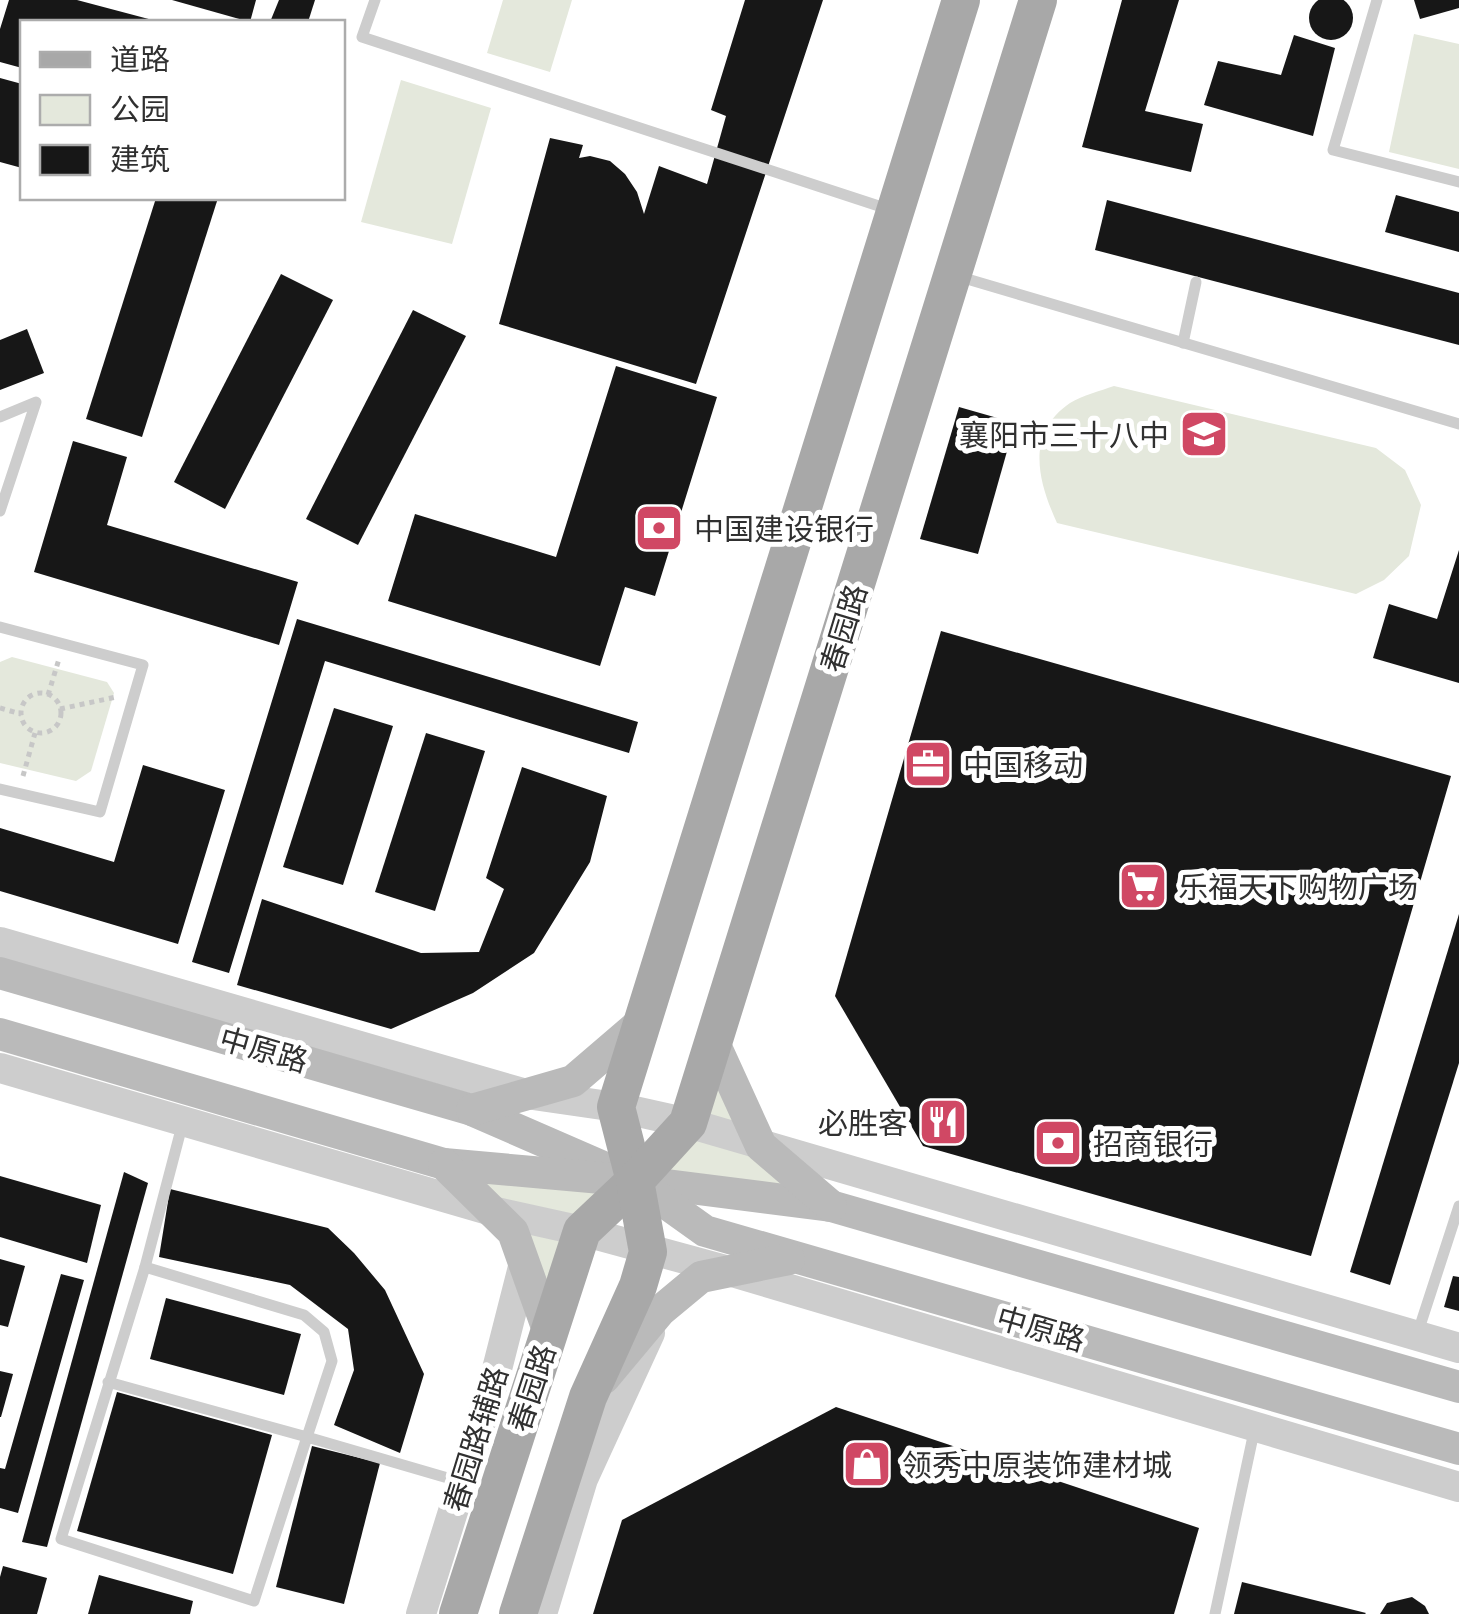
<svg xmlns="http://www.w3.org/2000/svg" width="1459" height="1614" font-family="'IBM Plex Sans','Noto Sans SC',sans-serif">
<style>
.green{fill:#e4e8dc}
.building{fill:#171717}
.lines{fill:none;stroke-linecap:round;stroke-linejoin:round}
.path{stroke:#c7c7c7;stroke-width:5;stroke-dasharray:5 5;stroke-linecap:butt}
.service{stroke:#cdcdcd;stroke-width:11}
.tertiary{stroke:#cdcdcd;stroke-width:30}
.secondary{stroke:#bababa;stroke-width:32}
.primary{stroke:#a8a8a8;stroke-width:38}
.labels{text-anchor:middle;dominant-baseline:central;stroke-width:10;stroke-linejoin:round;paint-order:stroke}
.poi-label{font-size:30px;fill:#303030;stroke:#fff;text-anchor:start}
.street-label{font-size:30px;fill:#303030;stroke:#fff}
</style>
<rect width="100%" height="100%" fill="#fff"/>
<g class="green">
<path d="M503 0H572L550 72 487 53Z"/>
<path d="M1414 34 1459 44V169L1389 152Z"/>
<path d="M401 80 491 108 452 244 361 222Z"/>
<path d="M1114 386 1376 448 1405 470 1421 505 1409 556 1384 580 1356 594 1057 523C1038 481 1025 434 1070 403 1083 395 1100 391 1114 386Z"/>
<path d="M12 657 107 682 114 693 91 771 76 781 0 763V662Z"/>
<path d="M714 1043 761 1146 831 1206 635 1181 582 1231 549 1333 513 1232 444 1164 635 1181Z"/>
</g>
<g class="building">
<circle cx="1331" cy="18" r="22"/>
<path d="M9 0H77L160 22H22V68L0 62V29Z"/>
<path d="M172 0H256L250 22Z"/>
<path d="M279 0H315L308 22H270Z"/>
<path d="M745 0H823L696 384 499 324 550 138 583 145 579 158 590 156 610 161 625 174 637 192 644 214 659 166 707 184 726 116 711 110Z"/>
<path d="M1122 0H1179L1145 111 1203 124 1191 172 1082 147Z"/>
<path d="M1414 0H1459V8L1420 19Z"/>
<path d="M1294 35 1335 48 1313 136 1204 105 1218 61 1281 75Z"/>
<path d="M0 78 22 84V168L0 162Z"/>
<path d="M1396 195 1459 212V252L1385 232Z"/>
<path d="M156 198H218L142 437 86 419Z"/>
<path d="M1107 200 1459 293V345L1095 250Z"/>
<path d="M281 274 333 300 225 509 174 482Z"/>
<path d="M413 310 466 336 358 545 306 519Z"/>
<path d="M27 329 44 373 0 390V340Z"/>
<path d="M616 366 717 397 655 596 625 587 600 666 388 601 415 514 556 557Z"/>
<path d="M959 407 1015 423 978 554 920 539Z"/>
<path d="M73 441 127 457 107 525 298 582 279 645 34 572Z"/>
<path d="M1459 550V683L1373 658 1389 604 1437 619Z"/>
<path d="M297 619 638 722 629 753 325 661 229 973 192 962Z"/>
<path d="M941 631 1451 776 1311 1256 923 1146 835 996Z"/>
<path d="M334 708 393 726 343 885 283 867Z"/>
<path d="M426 733 485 751 435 911 375 892Z"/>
<path d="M143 765 225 790 178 944 0 891V828L114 862Z"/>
<path d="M522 767 607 796 590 862 534 953 473 993 391 1029 237 985 262 899 421 953 479 952 504 889 486 878Z"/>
<path d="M1459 914V1063L1390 1285 1350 1272Z"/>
<path d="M124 1172 148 1183 47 1547 22 1542Z"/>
<path d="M0 1176 101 1205 87 1263 0 1237Z"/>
<path d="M170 1189 328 1228 354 1253 385 1290 424 1374 400 1453 334 1425 354 1370 348 1329 290 1285 159 1257Z"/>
<path d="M0 1259 25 1266 8 1327 0 1325Z"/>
<path d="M61 1274 84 1280 18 1513 0 1508V1468L5 1469Z"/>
<path d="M1453 1276 1459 1277V1311L1444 1307Z"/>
<path d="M166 1298 301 1334 284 1395 150 1359Z"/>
<path d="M0 1371 13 1374 1 1417H0Z"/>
<path d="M117 1392 272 1435 233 1574 77 1531Z"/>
<path d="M836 1407 1199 1528 1174 1614H593L622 1520Z"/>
<path d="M312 1446 380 1463 344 1604 276 1587Z"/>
<path d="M3 1566 47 1578 37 1614H0V1577Z"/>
<path d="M99 1575 193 1601 190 1614H88Z"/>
<path d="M1242 1582 1366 1613 1365 1614H1234Z"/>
<path d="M1412 1597 1425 1606 1429 1614H1380L1387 1603Z"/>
</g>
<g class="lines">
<g class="path">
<circle cx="41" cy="713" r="20"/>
<path d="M48 695 59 659"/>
<path d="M0 708 21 714"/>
<path d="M60 709 116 697"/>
<path d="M23 776 35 733"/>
</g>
<g class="service">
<path d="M375 0 362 37 891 210"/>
<path d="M1377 0 1333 150 1459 182"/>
<path d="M957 276 1459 424"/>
<path d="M1183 343 1196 282"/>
<path d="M0 417 36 402 0 511"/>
<path d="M0 627 143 665 100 812 0 789"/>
<path d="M145 1267 183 1122"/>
<path d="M1417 1335 1459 1206"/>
<path d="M108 1382 307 1437 254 1601 61 1539 145 1267 304 1315 324 1332 332 1361 307 1437 458 1481"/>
<path d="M1215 1614 1255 1427"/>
</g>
<g class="tertiary">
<path d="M0 942 526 1094 616 1107 688 1123 1459 1348"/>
<path d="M0 1068 492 1211 582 1231 729 1271 1459 1487"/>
<path d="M421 1614 495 1377 524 1263"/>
<path d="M542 1614 583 1479 650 1333"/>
</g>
<g class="secondary">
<path d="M0 973 472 1110 635 1181 831 1206 1459 1387"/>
<path d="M0 1034 444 1164 635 1181 705 1231 1459 1449"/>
<path d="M714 1043 761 1146 831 1206"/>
<path d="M472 1110 573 1081 644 1020"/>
<path d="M444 1164 513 1232 549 1333"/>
<path d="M604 1378 660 1311 701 1277 789 1259"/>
</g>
<g class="primary">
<path d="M458 1614 582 1231 635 1181 616 1107 961 0"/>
<path d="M518 1614 588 1397 638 1286 648 1252 635 1181 688 1123 1038 0"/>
</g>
</g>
<defs>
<g id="school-square" transform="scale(2.5)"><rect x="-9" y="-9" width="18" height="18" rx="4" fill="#d04864" stroke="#fff"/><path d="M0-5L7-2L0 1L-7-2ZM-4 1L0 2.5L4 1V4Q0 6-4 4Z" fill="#fff"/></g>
<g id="bank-square" transform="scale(2.5)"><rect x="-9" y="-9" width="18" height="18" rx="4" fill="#d04864" stroke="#fff"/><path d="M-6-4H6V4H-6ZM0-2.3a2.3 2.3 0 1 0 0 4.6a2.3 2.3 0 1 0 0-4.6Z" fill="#fff"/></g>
<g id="office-square" transform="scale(2.5)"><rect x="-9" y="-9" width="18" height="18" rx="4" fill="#d04864" stroke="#fff"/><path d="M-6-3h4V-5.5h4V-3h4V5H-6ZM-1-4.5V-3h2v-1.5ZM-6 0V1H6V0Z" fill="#fff"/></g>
<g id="supermarket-square" transform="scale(2.5)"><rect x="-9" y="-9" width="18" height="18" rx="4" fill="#d04864" stroke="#fff"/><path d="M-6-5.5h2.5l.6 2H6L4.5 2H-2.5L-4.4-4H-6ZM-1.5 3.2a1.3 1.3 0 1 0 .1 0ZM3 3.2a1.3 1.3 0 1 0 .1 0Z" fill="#fff"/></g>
<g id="restaurant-square" transform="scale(2.5)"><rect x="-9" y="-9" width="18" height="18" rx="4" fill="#d04864" stroke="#fff"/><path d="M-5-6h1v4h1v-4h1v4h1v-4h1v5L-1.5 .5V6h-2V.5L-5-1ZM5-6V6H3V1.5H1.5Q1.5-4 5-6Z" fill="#fff"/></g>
<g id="shop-square" transform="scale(2.5)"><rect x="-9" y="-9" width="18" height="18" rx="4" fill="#d04864" stroke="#fff"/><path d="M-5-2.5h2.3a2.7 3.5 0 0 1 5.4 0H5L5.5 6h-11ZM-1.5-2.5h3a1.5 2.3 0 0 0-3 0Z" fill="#fff"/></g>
</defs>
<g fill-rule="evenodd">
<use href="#school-square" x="1204" y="434"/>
<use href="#bank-square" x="659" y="528"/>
<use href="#office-square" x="928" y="764"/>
<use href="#supermarket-square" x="1143" y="886"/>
<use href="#restaurant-square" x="943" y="1122"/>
<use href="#bank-square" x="1058" y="1143"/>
<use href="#shop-square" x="867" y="1464"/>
</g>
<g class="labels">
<g class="poi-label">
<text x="1169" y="434" text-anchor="end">襄阳市三十八中</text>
<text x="694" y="528">中国建设银行</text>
<text x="963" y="764">中国移动</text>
<text x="1178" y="886">乐福天下购物广场</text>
<text x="908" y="1122" text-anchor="end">必胜客</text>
<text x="1093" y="1143">招商银行</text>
<text x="902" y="1464">领秀中原装饰建材城</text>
</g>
<g class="street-label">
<text transform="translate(843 628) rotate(-73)">春园路</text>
<text transform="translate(264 1049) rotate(16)">中原路</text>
<text transform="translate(1041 1328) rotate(16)">中原路</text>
<text transform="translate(531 1388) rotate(-72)">春园路</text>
<text transform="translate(475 1439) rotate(-73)">春园路辅路</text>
</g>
</g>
<rect x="20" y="20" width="325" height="180" fill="#ffffff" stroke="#acacac" stroke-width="2.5"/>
<rect x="40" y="52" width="50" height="15" fill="#a8a8a8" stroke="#acacac" stroke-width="2.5"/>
<text x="110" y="70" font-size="30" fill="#303030">道路</text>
<rect x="40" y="95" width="50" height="30" fill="#e4e8dc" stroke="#acacac" stroke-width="2.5"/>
<text x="110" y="120" font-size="30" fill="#303030">公园</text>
<rect x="40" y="145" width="50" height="30" fill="#171717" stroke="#acacac" stroke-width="2.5"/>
<text x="110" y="170" font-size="30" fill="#303030">建筑</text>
</svg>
